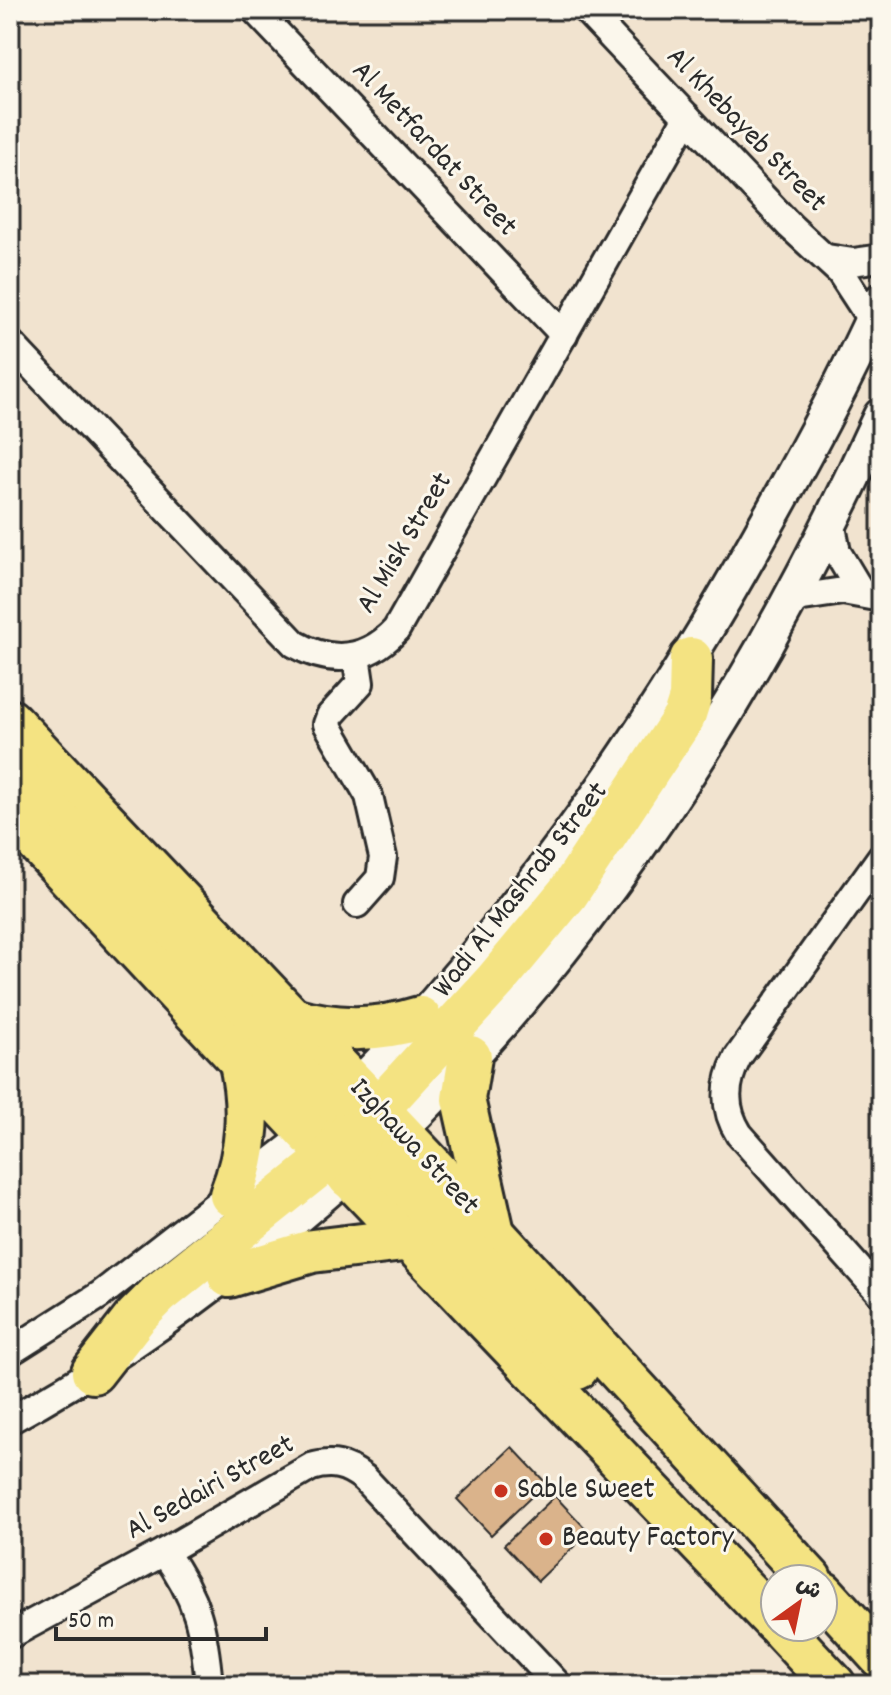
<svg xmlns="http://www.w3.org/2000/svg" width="891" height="1695" font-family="Dekko,'Playpen Sans Arabic',sans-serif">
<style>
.building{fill:#dab38b;stroke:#2b2b2b;stroke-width:2}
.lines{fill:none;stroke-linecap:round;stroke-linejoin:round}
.minor-casing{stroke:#2b2b2b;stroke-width:32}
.tertiary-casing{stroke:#2b2b2b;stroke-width:40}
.primary-casing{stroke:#2b2b2b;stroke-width:48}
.minor{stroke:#fbf7ec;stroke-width:26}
.tertiary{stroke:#fbf7ec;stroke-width:34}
.primary{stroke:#f4e382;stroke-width:42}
.poi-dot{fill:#c8321e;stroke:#fbf7ec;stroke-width:3}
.labels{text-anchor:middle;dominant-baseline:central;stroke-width:6;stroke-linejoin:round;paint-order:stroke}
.street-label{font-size:30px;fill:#2b2b2b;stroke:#fbf7ec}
.poi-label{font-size:30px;fill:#2b2b2b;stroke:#fbf7ec;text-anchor:start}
</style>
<rect width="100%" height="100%" fill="#f1e3cf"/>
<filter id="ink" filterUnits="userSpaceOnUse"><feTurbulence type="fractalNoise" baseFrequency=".0125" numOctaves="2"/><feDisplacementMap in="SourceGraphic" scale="16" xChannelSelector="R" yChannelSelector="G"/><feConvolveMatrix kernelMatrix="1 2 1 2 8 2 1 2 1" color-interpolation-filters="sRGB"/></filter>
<g filter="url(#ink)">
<g class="building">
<path d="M512 1447 546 1483 491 1535 457 1499Z"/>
<path d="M555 1496 589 1532 538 1581 504 1545Z"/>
</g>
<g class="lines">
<g class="minor-casing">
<g id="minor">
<path d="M255 10 564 335"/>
<path d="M586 10 790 226 840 272 872 321"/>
<path d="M827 258 853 262 881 258"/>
<path d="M10 343 295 644C332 665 367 661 396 630L687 117"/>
<path d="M831 522 837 552 861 592"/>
<path d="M790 599 843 591 881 598"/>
<path d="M356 656 360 683 330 716 327 724 369 796 383 857 380 878 357 904"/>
<path d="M881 857 738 1057C724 1084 723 1108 739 1134L881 1294"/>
<path d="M10 1352 100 1295 308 1133"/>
<path d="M10 1420C132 1354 245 1268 349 1177"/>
<path d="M164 1552C198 1598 204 1630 209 1685"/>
<path d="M10 1635 164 1552 311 1467C332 1461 346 1464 364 1478L558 1685"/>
</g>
</g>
<g class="tertiary-casing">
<g id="tertiary">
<path d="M339 1105C508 939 644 744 759 537 802 460 845 382 881 301"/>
<path d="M381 1148C598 941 758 687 881 416"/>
</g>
</g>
<g class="primary-casing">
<g id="primary">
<path d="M10 721 424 1158 810 1579"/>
<path d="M10 768 332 1111 352 1124 380 1131"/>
<path d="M10 813 308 1133 775 1622"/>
<path d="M289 1018C334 1031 375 1032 420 1018"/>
<path d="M470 1057 463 1099 492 1228"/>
<path d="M343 1134 377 1152 577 1368"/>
<path d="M349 1177 352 1151 370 1118 496 980 568 893 684 717 690 698 691 659"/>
<path d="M231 1195C249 1149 251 1106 240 1059"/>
<path d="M229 1276 312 1251 412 1239"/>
<path d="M93 1372 136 1317 160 1293 330 1157 348 1134"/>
<path d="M823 1593 881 1657"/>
<path d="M780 1627 834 1685"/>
</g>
</g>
<use href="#minor" class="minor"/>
<use href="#tertiary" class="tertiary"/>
<use href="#primary" class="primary"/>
</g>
</g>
<g class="poi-dot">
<circle cx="501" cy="1491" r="8"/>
<circle cx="546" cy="1539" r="8"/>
</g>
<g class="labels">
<g class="street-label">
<text transform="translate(745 131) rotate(46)">Al Khebayeb Street</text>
<text transform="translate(433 150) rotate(47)">Al Metfardat Street</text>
<text transform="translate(406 544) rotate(-59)">Al Misk Street</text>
<text transform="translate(522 891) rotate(-52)">Wadi Al Mashrab Street</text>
<text transform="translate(413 1148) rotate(47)">Izghawa Street</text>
<text transform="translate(211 1489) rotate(-29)">Al Sedairi Street</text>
</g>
<g class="poi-label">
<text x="517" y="1491">Sable Sweet</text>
<text x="562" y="1539">Beauty Factory</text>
</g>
</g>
<rect width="891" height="1695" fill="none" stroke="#fbf7ec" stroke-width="40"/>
<rect x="20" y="20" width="851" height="1655" fill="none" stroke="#2b2b2b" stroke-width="3" filter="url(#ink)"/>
<g transform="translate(799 1603) rotate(33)"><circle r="38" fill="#fbf7ec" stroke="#a8a59f" stroke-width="2"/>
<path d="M0-6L14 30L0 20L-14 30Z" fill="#c8321e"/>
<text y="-12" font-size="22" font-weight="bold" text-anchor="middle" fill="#2b2b2b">ش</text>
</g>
<path d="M56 1627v12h210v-12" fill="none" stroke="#2b2b2b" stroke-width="4"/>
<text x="68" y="1627" font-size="24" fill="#2b2b2b" stroke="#fbf7ec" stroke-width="6" paint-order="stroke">50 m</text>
</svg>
